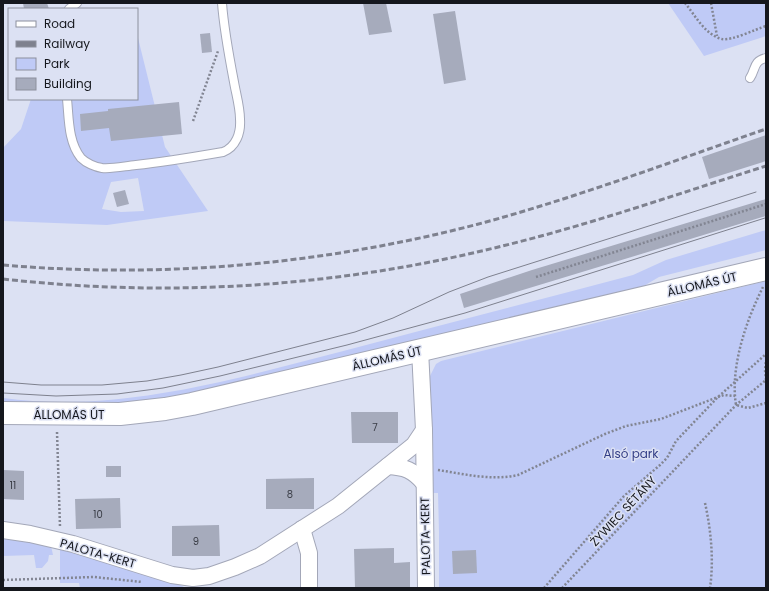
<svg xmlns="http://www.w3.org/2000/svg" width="769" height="591" font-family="Poppins,sans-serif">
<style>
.green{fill:#bfcaf6;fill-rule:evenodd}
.building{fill:#a6abbc}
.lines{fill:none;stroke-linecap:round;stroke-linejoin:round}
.service-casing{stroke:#a3a7b8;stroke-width:10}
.minor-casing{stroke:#a3a7b8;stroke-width:18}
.secondary-casing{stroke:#a3a7b8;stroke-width:24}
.path{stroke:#828592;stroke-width:2.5;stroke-dasharray:2 2;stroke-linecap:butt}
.service{stroke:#fff;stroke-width:8}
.minor{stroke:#fff;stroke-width:16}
.secondary{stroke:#fff;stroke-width:22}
.tram{stroke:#7e818e;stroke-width:1}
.rail{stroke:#7e818e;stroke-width:3;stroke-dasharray:6 3;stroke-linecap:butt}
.labels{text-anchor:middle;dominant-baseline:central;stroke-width:3;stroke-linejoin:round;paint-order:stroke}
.number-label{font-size:10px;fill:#393c45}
.street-label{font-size:12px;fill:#15171d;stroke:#dce1f3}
.park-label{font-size:12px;fill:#343f87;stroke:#dce1f3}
</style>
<rect width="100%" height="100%" fill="#dce1f3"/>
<g class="green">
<path d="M668 3H766V36L704 56Z"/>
<path d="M137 34 165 147 208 211 107 225 3 221V148L21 129 31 99H137ZM138 178 144 211 121 212 102 209 111 182Z"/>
<path d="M766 230V250L659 277 642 287 165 401 3 408V398C120 414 238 378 351 349 445 324 539 300 633 275L666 260Z"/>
<path d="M766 281V588H439V532L438 493H429L427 382 436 364 441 361Z"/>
<path d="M3 535 51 546 53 555H49L48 561 42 568H36L34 555 3 556Z"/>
<path d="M60 546 168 579 186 588H80L79 583H60Z"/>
</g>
<g class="building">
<path d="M23 3H47L49 9H24Z"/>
<path d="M363 3H386L392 32 369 35Z"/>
<path d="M455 11 466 80 444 84 433 14Z"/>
<path d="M210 33 212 52 202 53 200 34Z"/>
<path d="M179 102 182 134 111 141 109 128 81 131 80 114 108 111V109Z"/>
<path d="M766 135V161L709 179 702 157Z"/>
<path d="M125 190 129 204 117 207 113 193Z"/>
<path d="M766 199V216L464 308 460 294 532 270Z"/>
<path d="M351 412H398V443H352Z"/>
<rect x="106" y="466" width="15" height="11"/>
<path d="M3 470 24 471V500L3 499Z"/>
<path d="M314 478V509H266V479Z"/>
<path d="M120 498 121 528 76 529 75 499Z"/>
<path d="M219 525 220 556H172V526Z"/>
<path d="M394 548V563L410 562V588H355L354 549Z"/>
<path d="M476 550 477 573 453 574 452 551Z"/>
</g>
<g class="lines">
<g class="service-casing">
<g id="service">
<path d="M69 9 77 3"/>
<path d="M750 78C756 69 753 61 766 58"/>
<path d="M67 99C69 118 68 142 81 158 86 163 95 167 102 168 113 169 125 166 136 165 165 162 194 157 223 152 236 147 241 133 240 119 240 107 236 94 234 82 229 56 224 30 222 3"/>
</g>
</g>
<g class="minor-casing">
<g id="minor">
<path d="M424 430 426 588"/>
<path d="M388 466C405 467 413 470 424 483"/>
<path d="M302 529 309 553V588"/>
<path d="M3 530 30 534 73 544 172 575 193 578 209 576 235 567 260 556 338 506 414 445 424 430 420 350"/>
</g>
</g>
<g class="secondary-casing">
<path id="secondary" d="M3 413 120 414 165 409 192 404 766 269"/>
</g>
<g class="path">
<path d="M685 3C695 15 705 35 722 39 732 41 756 29 766 26"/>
<path d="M711 3 717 36"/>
<path d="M193 121 218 51"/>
<path d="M536 277 766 204"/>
<path d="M763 287C746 321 730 367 736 405L748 408 766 403"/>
<path d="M766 380 765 370 766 360"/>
<path d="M57 432 60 527"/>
<path d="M438 470C464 474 492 481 518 475L605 434 626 426 661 419 718 397 724 395 735 396"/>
<path d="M705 503C711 530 714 560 710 588"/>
<path d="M3 580 94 577 142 582"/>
<path d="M544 588 624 496 660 465 667 458 676 441 718 397 766 354"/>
<path d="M562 588 736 405 766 380"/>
</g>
<use href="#service" class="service"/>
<use href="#minor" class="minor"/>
<use href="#secondary" class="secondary"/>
<g class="tram">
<path d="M3 382 41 385H102L147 381 181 375 218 367 355 332 393 318 449 292 488 277 756 192"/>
<path d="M3 393 56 396 117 394 163 388 220 376 347 345 465 313 765 218"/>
</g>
<g class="rail">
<path d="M3 265C165 279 329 264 486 222 581 196 673 161 766 129"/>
<path d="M3 279C162 297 322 288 477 252 575 230 671 196 766 166"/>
</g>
</g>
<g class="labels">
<g class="number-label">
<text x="375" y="427">7</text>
<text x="13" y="485">11</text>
<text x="290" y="494">8</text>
<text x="98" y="514">10</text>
<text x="196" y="541">9</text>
</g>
<g class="street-label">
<text transform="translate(702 284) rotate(-13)">ÁLLOMÁS ÚT</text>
<text transform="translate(387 358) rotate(-13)">ÁLLOMÁS ÚT</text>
<text x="69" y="414">ÁLLOMÁS ÚT</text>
<text transform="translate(623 511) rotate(-47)">ŻYWIEC SÉTÁNY</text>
<text transform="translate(425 536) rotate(-91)">PALOTA-KERT</text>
<text transform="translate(98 553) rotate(16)">PALOTA-KERT</text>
</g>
<g class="park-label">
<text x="631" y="453">Alsó park</text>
</g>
</g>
<rect width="769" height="591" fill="none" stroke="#15171d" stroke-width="8"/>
<rect x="8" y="8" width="130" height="92" fill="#dce1f3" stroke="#8c909d"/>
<rect x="16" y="21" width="20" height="6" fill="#ffffff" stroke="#8c909d"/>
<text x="44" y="28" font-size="12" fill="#15171d">Road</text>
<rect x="16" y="41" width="20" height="6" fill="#7e818e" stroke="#8c909d"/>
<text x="44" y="48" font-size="12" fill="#15171d">Railway</text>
<rect x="16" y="58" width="20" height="12" fill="#bfcaf6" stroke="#8c909d"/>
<text x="44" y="68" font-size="12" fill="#15171d">Park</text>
<rect x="16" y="78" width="20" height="12" fill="#a6abbc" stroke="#8c909d"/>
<text x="44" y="88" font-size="12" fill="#15171d">Building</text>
</svg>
